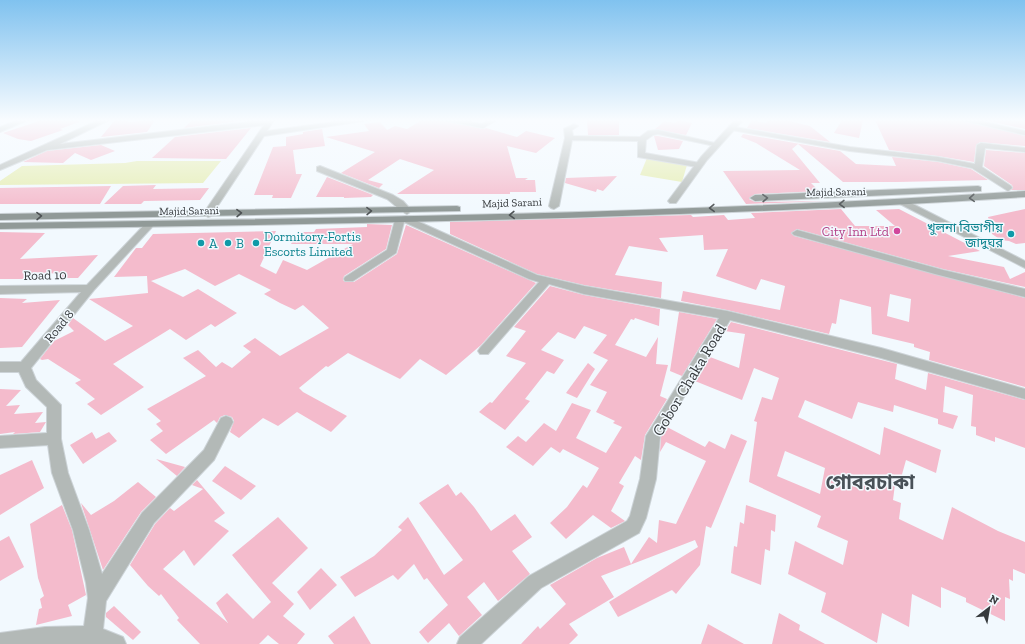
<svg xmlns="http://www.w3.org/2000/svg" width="1025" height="644" font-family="'Zilla Slab','Noto Sans Bengali',serif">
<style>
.green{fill:#e5edb1}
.building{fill:#f4bbcc;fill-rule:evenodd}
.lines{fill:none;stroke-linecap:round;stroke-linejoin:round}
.minor-casing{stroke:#ccd3d7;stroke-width:2}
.tertiary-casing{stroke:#ccd3d7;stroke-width:2}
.secondary-casing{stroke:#ccd3d7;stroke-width:2}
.minor{fill:#b3b9b7;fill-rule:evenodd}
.tertiary{fill:#b3b9b7;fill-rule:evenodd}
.secondary{fill:#919a98;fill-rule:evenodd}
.oneway{stroke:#4d5254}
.hotel-dot{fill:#d1479c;stroke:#f2f9fe;stroke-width:1.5}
.culture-dot{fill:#0f9aa8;stroke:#f2f9fe;stroke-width:1.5}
.labels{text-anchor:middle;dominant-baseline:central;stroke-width:3;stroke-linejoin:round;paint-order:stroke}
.far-street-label{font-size:11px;fill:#363a3d;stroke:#f2f9fe}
.culture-label{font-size:13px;fill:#0d838f;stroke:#f2f9fe;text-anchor:start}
.hotel-label{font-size:13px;fill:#b23c85;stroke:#f2f9fe;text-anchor:end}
.street-label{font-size:13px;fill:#363a3d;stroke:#f2f9fe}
.near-street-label{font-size:16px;fill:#363a3d;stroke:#f2f9fe}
.near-district-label{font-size:20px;font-weight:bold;fill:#495158;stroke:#f2f9fe}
</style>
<rect width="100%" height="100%" fill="#f2f9fe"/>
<g class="green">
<path d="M647 158 687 165 682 182 640 175Z"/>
<path d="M137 161H221L203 183 0 185V181L22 166 125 163Z"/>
</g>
<g class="building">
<path d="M42 120H79V122L60 129 63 130 31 141 18 139 3 133Z"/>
<path d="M115 120H128V122L155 120 147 132 101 137Z"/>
<path d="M192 120H248L184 128Z"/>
<path d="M422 120H441L483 129 486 128 517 137 526 131 555 138 536 153 507 146 516 178H528L525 180H535L536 192H510V194H397L434 170 400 159 368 180 383 184 379 188 341 173 375 152 326 137 369 131 364 124 380 122 387 130 395 126 407 129Z"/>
<path d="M587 120H619V135H588Z"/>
<path d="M678 120 692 123 686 135 655 129 665 121 675 123Z"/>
<path d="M752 120 766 123 767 120H785L810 126 830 142 747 128Z"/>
<path d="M842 120H863L859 138 834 133Z"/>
<path d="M875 120H960L1025 136V146L980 142 976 145 974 162 938 156 889 150Z"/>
<path d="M985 120H1025V129Z"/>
<path d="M251 128 226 159 152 158 175 137Z"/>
<path d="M322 129 325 146 293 150 296 174H302L291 198H272L273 195H254L273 147 286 146V137L303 134V132Z"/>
<path d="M743 134 840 151 856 164 896 166 892 157 938 162 971 169 988 180 897 182H843L798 144 792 149 820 183H811L819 191 755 194 749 199 755 202 827 201 746 204 723 171 800 170 756 143 741 137Z"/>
<path d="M654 136H658L683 141 679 149 658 150Z"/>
<path d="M101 145 115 151 91 160 75 153 63 163 23 162 47 151Z"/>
<path d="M986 150 1025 153V190H1011L1013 188 1012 185 984 166Z"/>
<path d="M617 176 603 191 597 189 596 192 565 183 566 178Z"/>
<path d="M327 177 373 195 371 197 344 198V197H316Z"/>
<path d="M156 185 153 189 209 188 200 200 144 201 141 204H104L123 186Z"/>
<path d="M111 186 100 204H0V188Z"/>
<path d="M841 209 855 226H895L876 210 899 209 980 251 948 256 1004 267 1010 279 1025 272V287L943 269 797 229 791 233 794 236 1025 298V387L929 360 930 352 914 347V344L872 334 871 307 840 299 836 324 832 323 829 334 727 310 681 301 683 291 780 310 785 286 761 279 756 290 716 276 728 249 704 250 703 235 659 238 668 252 629 246 615 275 662 282 661 298 584 285 537 274 450 234V222L691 215 693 217 724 215 728 220 755 218 751 213ZM890 294 911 299 909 322 887 316Z"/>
<path d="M1025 209V243L1016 244 1009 241 1001 240 992 234 988 217Z"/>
<path d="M367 224 392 225 386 249 344 276 343 280 345 282H354L397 254 406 225 536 283 481 345 446 375 420 359 400 379 348 353 328 367 326 366 299 388 303 392 347 416 331 432 297 412 278 426 263 418 239 438 230 432 234 421 232 417 225 415 220 417 217 423 214 420 166 454 150 440 163 431 156 424 161 421 147 409 206 376 183 358 198 350 216 367 222 362 232 368 251 352 243 346 255 338 280 356 329 328 303 305 295 310 280 303 264 294 271 290 239 274 215 286 185 269 151 281 183 297 198 289 237 313 215 327 211 324 186 340 170 329 113 364 144 387 101 415 87 404 95 399 75 383 81 380 48 359 42 360 40 359 54 341 74 331 68 325 73 318 105 341 133 326 89 299 148 293 147 276 114 277 136 248H142L153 234 276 231 260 266 276 274 283 260 307 270 353 244H291L298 232H314L316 229 367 227Z"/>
<path d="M0 232 45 233 20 259 98 255 78 278H58L62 274 33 272 27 279H0Z"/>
<path d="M550 286 584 295 660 309 659 326 635 318 634 320 631 319 615 345 646 357 658 337 656 364 668 365 660 396 667 399 645 435 641 460 635 456 619 483 624 486 611 511 625 521 611 528 593 515 566 539 550 523 567 507 583 485 587 488 599 468 563 449 560 453 551 447 533 466 506 447 518 436 526 442 544 423 556 431 572 403 591 410 576 438 606 453 622 427 613 423 615 421 596 412 607 392 590 385 608 360 593 353 607 335 584 326 575 339 558 332 541 350 564 360 554 374 547 371 525 399 530 401 505 430 479 412 490 402 492 403 526 363 506 356 526 331 514 327Z"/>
<path d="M0 298 27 299 22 303 60 300 22 347 0 348Z"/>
<path d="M679 312 717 319 682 376 670 371Z"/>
<path d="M731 322 897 364 895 379 926 390 928 373 1025 400V448L995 437V442L976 435V427L971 426 973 395 945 386 943 412 958 416 953 429 938 424V419L894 405 893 412 858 402 852 419 805 400 798 417 880 455 884 427 941 450 936 473 906 460 901 478 896 476 893 500 901 503 899 519 943 540 952 507 998 531 1025 542V574L1013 569V581L1009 579 1010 599 1005 597V621L966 602V598L941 587V608L912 594 909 627 882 613 877 643 821 612 826 593 788 574 795 541 843 565 848 541 817 527 821 516 749 482 757 422 754 421 762 397 772 400 779 378 754 368 742 400 695 381 710 357 739 368 745 334 725 331ZM785 451 825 468 820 494 777 476Z"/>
<path d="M588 363 595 369 577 398 566 393Z"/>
<path d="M0 389 21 390 6 406 20 405 14 414 43 412 35 423 46 422 40 432 13 434 15 432 0 434Z"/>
<path d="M667 427 705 447 709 441 725 449 731 434 747 441 711 528 706 526 700 565 676 594 672 590 618 617 609 602 698 547 695 540 601 576 614 597 569 624 578 635 569 644H521L538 626 540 629 566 604 550 585 597 558 624 547 631 564 649 537 657 543 659 520 676 524 706 461 666 442 660 452 661 437Z"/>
<path d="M92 432 96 439 109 432 117 441 83 464 70 445Z"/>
<path d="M156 459 185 467 177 476Z"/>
<path d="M32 460 44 488 0 515V475Z"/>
<path d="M225 466 256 486 241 500 212 481Z"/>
<path d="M197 480 225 513 214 521 229 531 194 566 184 550 163 569 228 623 216 603 227 593 253 619 271 602 232 555 278 517 308 548 272 583 294 604 283 616 305 634 297 644H279L268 635 259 644H200L177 620 179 618 161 594 159 596 148 586 130 565 155 524 170 508 174 511 203 489 192 485Z"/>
<path d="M138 482 156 497 141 512 103 570 81 503 91 515 114 501Z"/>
<path d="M448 484 456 496 461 492 474 507 491 531 515 514 532 537 512 551 530 574 498 601 484 582 467 597 482 615 459 636 449 623 428 643 419 632 448 605 427 578 424 580 414 564 398 580 393 575 355 597 340 577 374 556 402 530 398 527 408 517 444 575 463 560 419 503Z"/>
<path d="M62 505 72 530 86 595 68 605 72 616 36 625 39 609 42 608 40 599 44 596 38 578 30 524Z"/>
<path d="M746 505 776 515 775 532 771 530 770 551 765 549 761 585 731 573 734 546 737 547 740 522 744 524Z"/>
<path d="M9 536 24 567 0 581V541Z"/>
<path d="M321 568 337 585 310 610 297 592Z"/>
<path d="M114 606 141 632 133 640 106 617V613Z"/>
<path d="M779 613 800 625 799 630 825 644H772Z"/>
<path d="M354 616 371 644H334L328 636Z"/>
<path d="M708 624 744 644H701Z"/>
</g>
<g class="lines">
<g class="minor-casing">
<g id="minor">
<path d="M18 120H28L0 132V127Z"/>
<path d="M99 120H109L60 144 265 120H274L267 131 348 120H370L264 136 211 216 208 217 203 214 264 125 47 150 0 170V165Z"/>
<path d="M442 120H461L482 124 488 120H497L483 128Z"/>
<path d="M961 120H976L1025 131V135Z"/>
<path d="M574 124 578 126 572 130 573 136 640 137 648 131 658 130 719 144 715 146 658 134 653 135 646 140 645 153 700 163V167H697L638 157V141L572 140 559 206 554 209 551 208 549 206 565 138 564 129Z"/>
<path d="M729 126 850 147 938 157 975 164 977 145 981 143 1025 148V152L985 148 982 167 1011 186 1012 188 1008 191 972 168 938 161 850 151 732 130H729Z"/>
<path d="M320 166 393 195 403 201 412 211 407 214C401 212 393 203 387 199L317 171V167Z"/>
<path d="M903 199 1025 261V268L900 204 898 202Z"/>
<path d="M406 216 537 275 584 286 727 311 881 348 1025 389V399L881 358 730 320 660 437 656 479 646 518 639 533 541 588 481 644H457L460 637 529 576 627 521 630 516 640 479 646 436 719 318 584 294 549 284 488 354H480L478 351 480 348 539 282 529 279 404 222 396 253 353 281H345L344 279 345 277 387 250 395 220 397 218Z"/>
<path d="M150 221 155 224 153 226 94 290 31 368 36 380 61 405V439L68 473 89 530 102 574 142 513 204 450 221 418 226 416 231 418 233 422 214 460 154 523 106 601 103 629 123 637 126 644H0V633L45 627 84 626 88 598 86 583 73 530 52 473 48 445 0 448V436L47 433V407L26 387 19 372H0V362H21L81 292 0 294V286L87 285 147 222Z"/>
<path d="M797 230 943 270 1025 289V297L935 274 794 235 792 233Z"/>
</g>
</g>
<g class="tertiary-casing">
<path id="tertiary" d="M735 120H743L707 160 676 203H670L668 201 701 157Z"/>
</g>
<g class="secondary-casing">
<g id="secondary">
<path d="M978 186 981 187V191L755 201 750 198 755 195Z"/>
<path d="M1025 191V197C684 219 342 224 0 229V223C342 218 684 214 1025 191Z"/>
<path d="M457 206 460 207V211L0 220V214Z"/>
</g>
</g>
<use href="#minor" class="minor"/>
<use href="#tertiary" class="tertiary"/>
<use href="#secondary" class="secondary"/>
</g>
<defs><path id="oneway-chevron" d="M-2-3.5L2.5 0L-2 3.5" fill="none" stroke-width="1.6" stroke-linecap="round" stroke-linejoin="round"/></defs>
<g class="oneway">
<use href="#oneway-chevron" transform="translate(765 198) rotate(-2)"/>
<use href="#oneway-chevron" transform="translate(972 198) rotate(176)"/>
<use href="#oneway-chevron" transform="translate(842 204) rotate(179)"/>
<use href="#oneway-chevron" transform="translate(712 208) rotate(178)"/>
<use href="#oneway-chevron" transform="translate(369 211) rotate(-1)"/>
<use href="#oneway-chevron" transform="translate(239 213) rotate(-1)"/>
<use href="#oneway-chevron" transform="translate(512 215) rotate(178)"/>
<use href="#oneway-chevron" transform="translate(39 216) rotate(-1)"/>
</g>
<linearGradient id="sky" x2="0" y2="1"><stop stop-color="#80c2ef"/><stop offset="0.57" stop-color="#f9fcff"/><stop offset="1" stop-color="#f9fcff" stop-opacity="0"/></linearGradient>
<rect width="1025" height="211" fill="url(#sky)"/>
<circle class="hotel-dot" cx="897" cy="231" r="4"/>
<g class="culture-dot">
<circle cx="1011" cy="234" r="4"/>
<circle cx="201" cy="243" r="4"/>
<circle cx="228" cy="243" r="4"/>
<circle cx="256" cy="243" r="4"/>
</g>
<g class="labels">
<g class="far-street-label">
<text transform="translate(836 192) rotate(-1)">Majid Sarani</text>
<text transform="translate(512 203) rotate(-2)">Majid Sarani</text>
<text transform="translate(189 211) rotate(-1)">Majid Sarani</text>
</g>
<g class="culture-label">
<text x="1003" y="227" text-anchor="end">খুলনা বিভাগীয়<tspan x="1003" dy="15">জাদুঘর</tspan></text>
<text x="264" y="236">Dormitory-Fortis<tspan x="264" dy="15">Escorts Limited</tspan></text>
<text x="209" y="243">A</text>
<text x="236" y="243">B</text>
</g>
<g class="hotel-label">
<text x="889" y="231">City Inn Ltd</text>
</g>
<g class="street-label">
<text transform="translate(45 275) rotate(-1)">Road 10</text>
<text transform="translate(59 326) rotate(-51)">Road 8</text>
</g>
<g class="near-street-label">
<text transform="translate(689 380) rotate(-59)">Gobor Chaka Road</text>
</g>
<g class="near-district-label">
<text x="870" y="482">গোবরচাকা</text>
</g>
</g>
<g transform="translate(989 608) rotate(31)" stroke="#f2f9fe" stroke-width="3" paint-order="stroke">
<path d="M0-3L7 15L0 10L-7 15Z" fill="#363a3d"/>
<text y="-6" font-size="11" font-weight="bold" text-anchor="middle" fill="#363a3d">N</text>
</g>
</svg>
